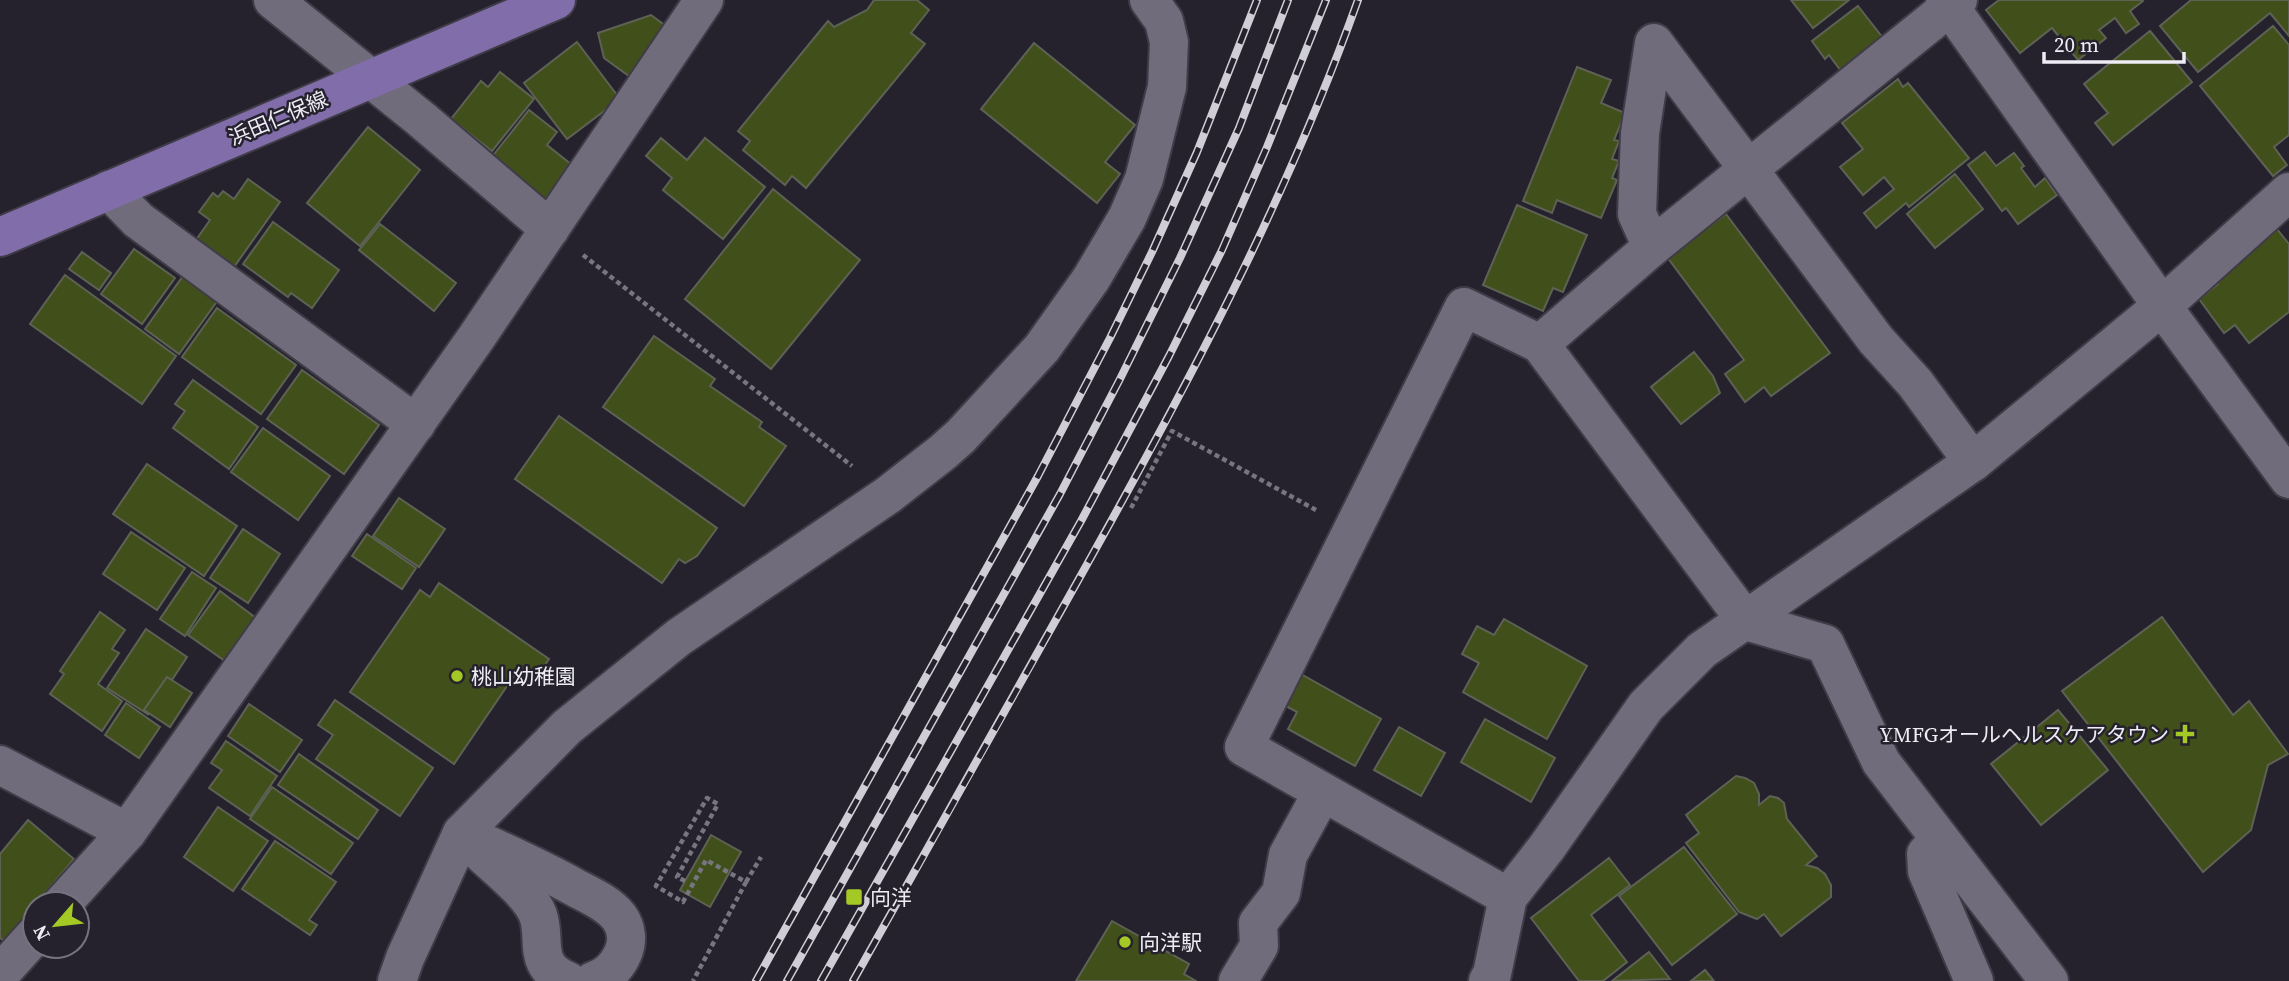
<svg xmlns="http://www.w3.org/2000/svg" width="2289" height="981" font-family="'Source Serif 4','Noto Sans JP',serif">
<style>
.building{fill:#414f1b;stroke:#5d6254;stroke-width:2}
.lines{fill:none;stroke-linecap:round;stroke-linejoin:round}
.minor-casing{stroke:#3f3c47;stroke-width:42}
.major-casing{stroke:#3f3c47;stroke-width:42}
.path{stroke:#77757f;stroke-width:4.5;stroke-dasharray:5 3.5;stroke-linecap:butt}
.minor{stroke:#706c7b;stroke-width:38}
.major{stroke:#816daa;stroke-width:38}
.rail-casing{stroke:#cfcdd5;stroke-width:8}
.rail{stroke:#25222e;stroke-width:5;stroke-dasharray:16;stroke-linecap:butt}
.poi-dot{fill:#a4c824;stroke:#25222e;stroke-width:2.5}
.labels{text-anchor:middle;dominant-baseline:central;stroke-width:5;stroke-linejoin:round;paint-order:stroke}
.street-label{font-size:21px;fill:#eeecf4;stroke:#25222e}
.poi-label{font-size:21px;fill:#eeecf4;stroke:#25222e;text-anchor:start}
</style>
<rect width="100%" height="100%" fill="#25222e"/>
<g class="building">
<path d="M874 0H917L929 10 911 33 925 44 806 188 792 176 785 185 743 150 750 141 738 131 828 21 834 27 867 10Z"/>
<path d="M1791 0H1849L1813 28Z"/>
<path d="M1999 0H2142L2143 1 2130 11 2139 24 2126 33 2115 18 2099 30 2106 38 2078 60 2052 28 2020 53 1986 10Z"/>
<path d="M2191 0H2289V36L2270 13 2198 72 2160 26Z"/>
<path d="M1858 6 1883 38 1841 71 1829 55 1825 59 1812 41Z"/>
<path d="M651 15 670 29 633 79 604 58 598 33Z"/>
<path d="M2273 26 2289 45V135L2274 147 2287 165 2273 176 2200 86Z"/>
<path d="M2150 31 2192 82 2113 145 2095 123 2108 113 2084 84Z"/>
<path d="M577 42 620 99 567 139 524 83Z"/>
<path d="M1034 43 1135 125 1105 162 1120 174 1097 203 981 109Z"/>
<path d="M1577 67 1611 80 1601 103 1625 113 1614 140 1619 141 1612 159 1619 161 1612 178 1617 180 1601 218 1557 200 1552 213 1523 201Z"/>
<path d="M500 72 534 99 492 151 451 119 481 81 488 87Z"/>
<path d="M1898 79 1903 87 1908 83 1969 158 1909 207 1906 203 1876 228 1864 213 1894 189 1884 177 1863 195 1840 167 1863 149 1842 123Z"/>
<path d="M529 110 557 132 547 145 572 165 544 201 491 158Z"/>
<path d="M368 127 420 170 360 246 307 203Z"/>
<path d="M661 138 687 160 705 138 765 187 723 239 663 190 672 178 646 156Z"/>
<path d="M1985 152 1996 166 2014 153 2024 166 2021 168 2035 187 2045 178 2057 195 2018 224 2006 208 2002 211 1968 165Z"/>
<path d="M1955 174 1983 209 1935 248 1907 214Z"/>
<path d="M248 179 280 202 234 267 196 240 210 220 199 212 213 193 218 197 223 191 234 199Z"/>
<path d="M773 189 860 260 771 369 685 299Z"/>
<path d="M1517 205 1587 235 1563 292 1553 288 1543 311 1483 285Z"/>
<path d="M1726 214 1830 353 1771 396 1764 387 1745 402 1725 374 1744 360 1667 257Z"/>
<path d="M273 222 339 270 312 308 291 293 288 297 243 264Z"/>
<path d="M380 224 456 283 434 311 359 250Z"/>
<path d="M2277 229 2289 244V312L2249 343 2235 325 2224 333 2199 299 2218 284 2214 278Z"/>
<path d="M134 249 175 278 142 324 101 294Z"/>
<path d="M82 252 111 273 99 290 69 269Z"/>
<path d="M65 275 176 356 142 404 30 324Z"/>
<path d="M183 276 218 300 179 354 145 329Z"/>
<path d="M217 308 296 365 261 414 182 357Z"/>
<path d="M654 336 715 379 710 386 762 422 759 427 786 446 744 506 603 407Z"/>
<path d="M1694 352 1713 376 1720 393 1681 424 1651 387Z"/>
<path d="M302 370 379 425 344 474 267 419Z"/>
<path d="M193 380 258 427 229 469 173 428 185 411 175 404Z"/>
<path d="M559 416 717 528 697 556 685 563 679 559 662 583 515 479Z"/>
<path d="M263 428 330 476 298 520 231 472Z"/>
<path d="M147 464 237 526 204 576 113 514Z"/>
<path d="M399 498 445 529 419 567 373 536Z"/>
<path d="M243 529 280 554 248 603 210 578Z"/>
<path d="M131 532 185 568 157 610 103 574Z"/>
<path d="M367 534 416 568 402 589 352 556Z"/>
<path d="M192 572 216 588 185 636 160 619Z"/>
<path d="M439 583 549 659 534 681 518 670 454 764 350 692 420 590 430 597Z"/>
<path d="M220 591 256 618 225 661 188 635Z"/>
<path d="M100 612 125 630 112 649 119 653 98 684 122 701 102 731 50 694 64 674 60 671Z"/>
<path d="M2162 617 2233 715 2249 701 2288 754 2268 765 2251 830 2203 872 2062 691Z"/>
<path d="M1504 619 1587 666 1547 739 1463 692 1479 663 1462 654 1477 626 1494 635Z"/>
<path d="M146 629 187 657 172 680 167 677 144 710 149 715 107 688Z"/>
<path d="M1301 674 1381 719 1355 766 1288 729 1297 712 1284 705Z"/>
<path d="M167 677 192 693 170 727 144 710Z"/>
<path d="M335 700 433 768 400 816 316 759 333 735 318 725Z"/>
<path d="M126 703 160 727 139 758 105 735Z"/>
<path d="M249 704 302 740 280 772 228 736Z"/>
<path d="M2058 710 2108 770 2041 825 1991 764Z"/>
<path d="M1485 719 1555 758 1531 802 1461 762Z"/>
<path d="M1399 727 1445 753 1421 796 1374 770Z"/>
<path d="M226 741 277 776 250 816 209 788 222 770 211 763Z"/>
<path d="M299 754 378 810 358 839 278 785Z"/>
<path d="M1736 776 1745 778 1754 783 1759 794V805L1770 796 1778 798 1784 803 1787 819 1817 856 1806 865 1817 868 1825 874 1831 885V897L1781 936 1764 914 1757 919 1739 912 1686 843 1699 833 1686 815Z"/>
<path d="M272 787 353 843 331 874 250 819Z"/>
<path d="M218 807 268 841 233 891 184 857Z"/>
<path d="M28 820 74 859 5 941 0 938V854Z"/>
<path d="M711 835 741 852 710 907 680 890Z"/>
<path d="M275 841 336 882 309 920 317 925 310 935 242 889Z"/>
<path d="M1684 847 1737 914 1672 965 1619 896Z"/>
<path d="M1609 858 1630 885 1591 915 1627 962 1603 981H1579L1531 918Z"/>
<path d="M1112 921 1189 964 1184 974 1196 981H1076Z"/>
<path d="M1649 952 1670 979 1612 981Z"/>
<path d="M1705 970 1714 981H1691Z"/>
</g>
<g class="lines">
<g class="minor-casing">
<g id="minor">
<path d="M273 0 421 119 550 229"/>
<path d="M1945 0 2162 306 2289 479"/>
<path d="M109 190 138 220 416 424"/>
<path d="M1652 247 1637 214 1640 133 1654 43 1876 340 1915 383 1973 462"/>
<path d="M1540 344 1746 621 1825 644 1881 762 2049 981"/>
<path d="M0 765 127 832"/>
<path d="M462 833C500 850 538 867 574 887 589 895 608 903 619 917 627 928 628 941 623 953 617 967 608 976 593 981"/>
<path d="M1939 839 1926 854 1927 871 1974 981"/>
<path d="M478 850C495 867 530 893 538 915 547 941 531 965 568 981"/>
<path d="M1508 897 1244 747 1464 307 1540 344 1652 247 1958 0"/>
<path d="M62 904 127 832 476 338 704 0"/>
<path d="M0 974 35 935"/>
<path d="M397 981 405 958 462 833 567 727 679 637 888 495 943 452 961 436 1042 348 1091 279 1127 218 1144 179 1167 87 1169 42 1164 21 1149 0"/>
<path d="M1238 981 1259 946 1258 923 1281 893 1288 855 1322 793"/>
<path d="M1488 981 1492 974 1508 897 1547 847 1646 706 1702 650 1973 462 2162 306 2289 192"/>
</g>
</g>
<g class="major-casing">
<path id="major" d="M0 237 556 0"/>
</g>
<g class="path">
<path d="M583 255 852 466"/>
<path d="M1131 508 1172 431 1316 510"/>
<path d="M685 881 677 877 718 804 707 798 656 886 683 902 706 860 746 882 693 981"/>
<path d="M746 882 761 857"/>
</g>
<use href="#minor" class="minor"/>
<use href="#major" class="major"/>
<g class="rail-casing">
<g id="rail">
<path d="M756 981 1038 476 1110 338 1152 252 1197 152 1257 0"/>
<path d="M787 981 1060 494 1120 379 1180 258 1239 128 1288 0"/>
<path d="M821 981 1081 521 1169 356 1222 250 1267 147 1326 0"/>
<path d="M853 981C923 857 993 733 1062 609 1173 412 1282 213 1358 0"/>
</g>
</g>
<use href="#rail" class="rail"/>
</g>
<g class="poi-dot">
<circle cx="457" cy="676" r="7"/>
<path d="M2181.5 723.5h7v7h7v7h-7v7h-7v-7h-7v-7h7z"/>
<rect x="845" y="888" width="18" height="18" rx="3.5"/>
<circle cx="1125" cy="942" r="7"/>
</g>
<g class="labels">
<g class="street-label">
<text transform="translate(278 118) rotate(-23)">浜田仁保線</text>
</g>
<g class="poi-label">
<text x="471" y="676">桃山幼稚園</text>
<text x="2169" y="734" text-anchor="end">YMFGオールヘルスケアタウン</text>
<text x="870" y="897">向洋</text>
<text x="1139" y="942">向洋駅</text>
</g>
</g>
<g transform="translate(56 925) rotate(242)"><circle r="33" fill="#25222e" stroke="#75737d" stroke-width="2"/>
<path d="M0-5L12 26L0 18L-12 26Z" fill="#a4c824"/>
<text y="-10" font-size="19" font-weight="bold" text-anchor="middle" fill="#eeecf4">N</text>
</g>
<path d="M2044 52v10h140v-10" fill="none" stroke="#eeecf4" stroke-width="3.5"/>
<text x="2054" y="52" font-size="21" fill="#eeecf4" stroke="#25222e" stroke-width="5" paint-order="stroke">20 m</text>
</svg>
